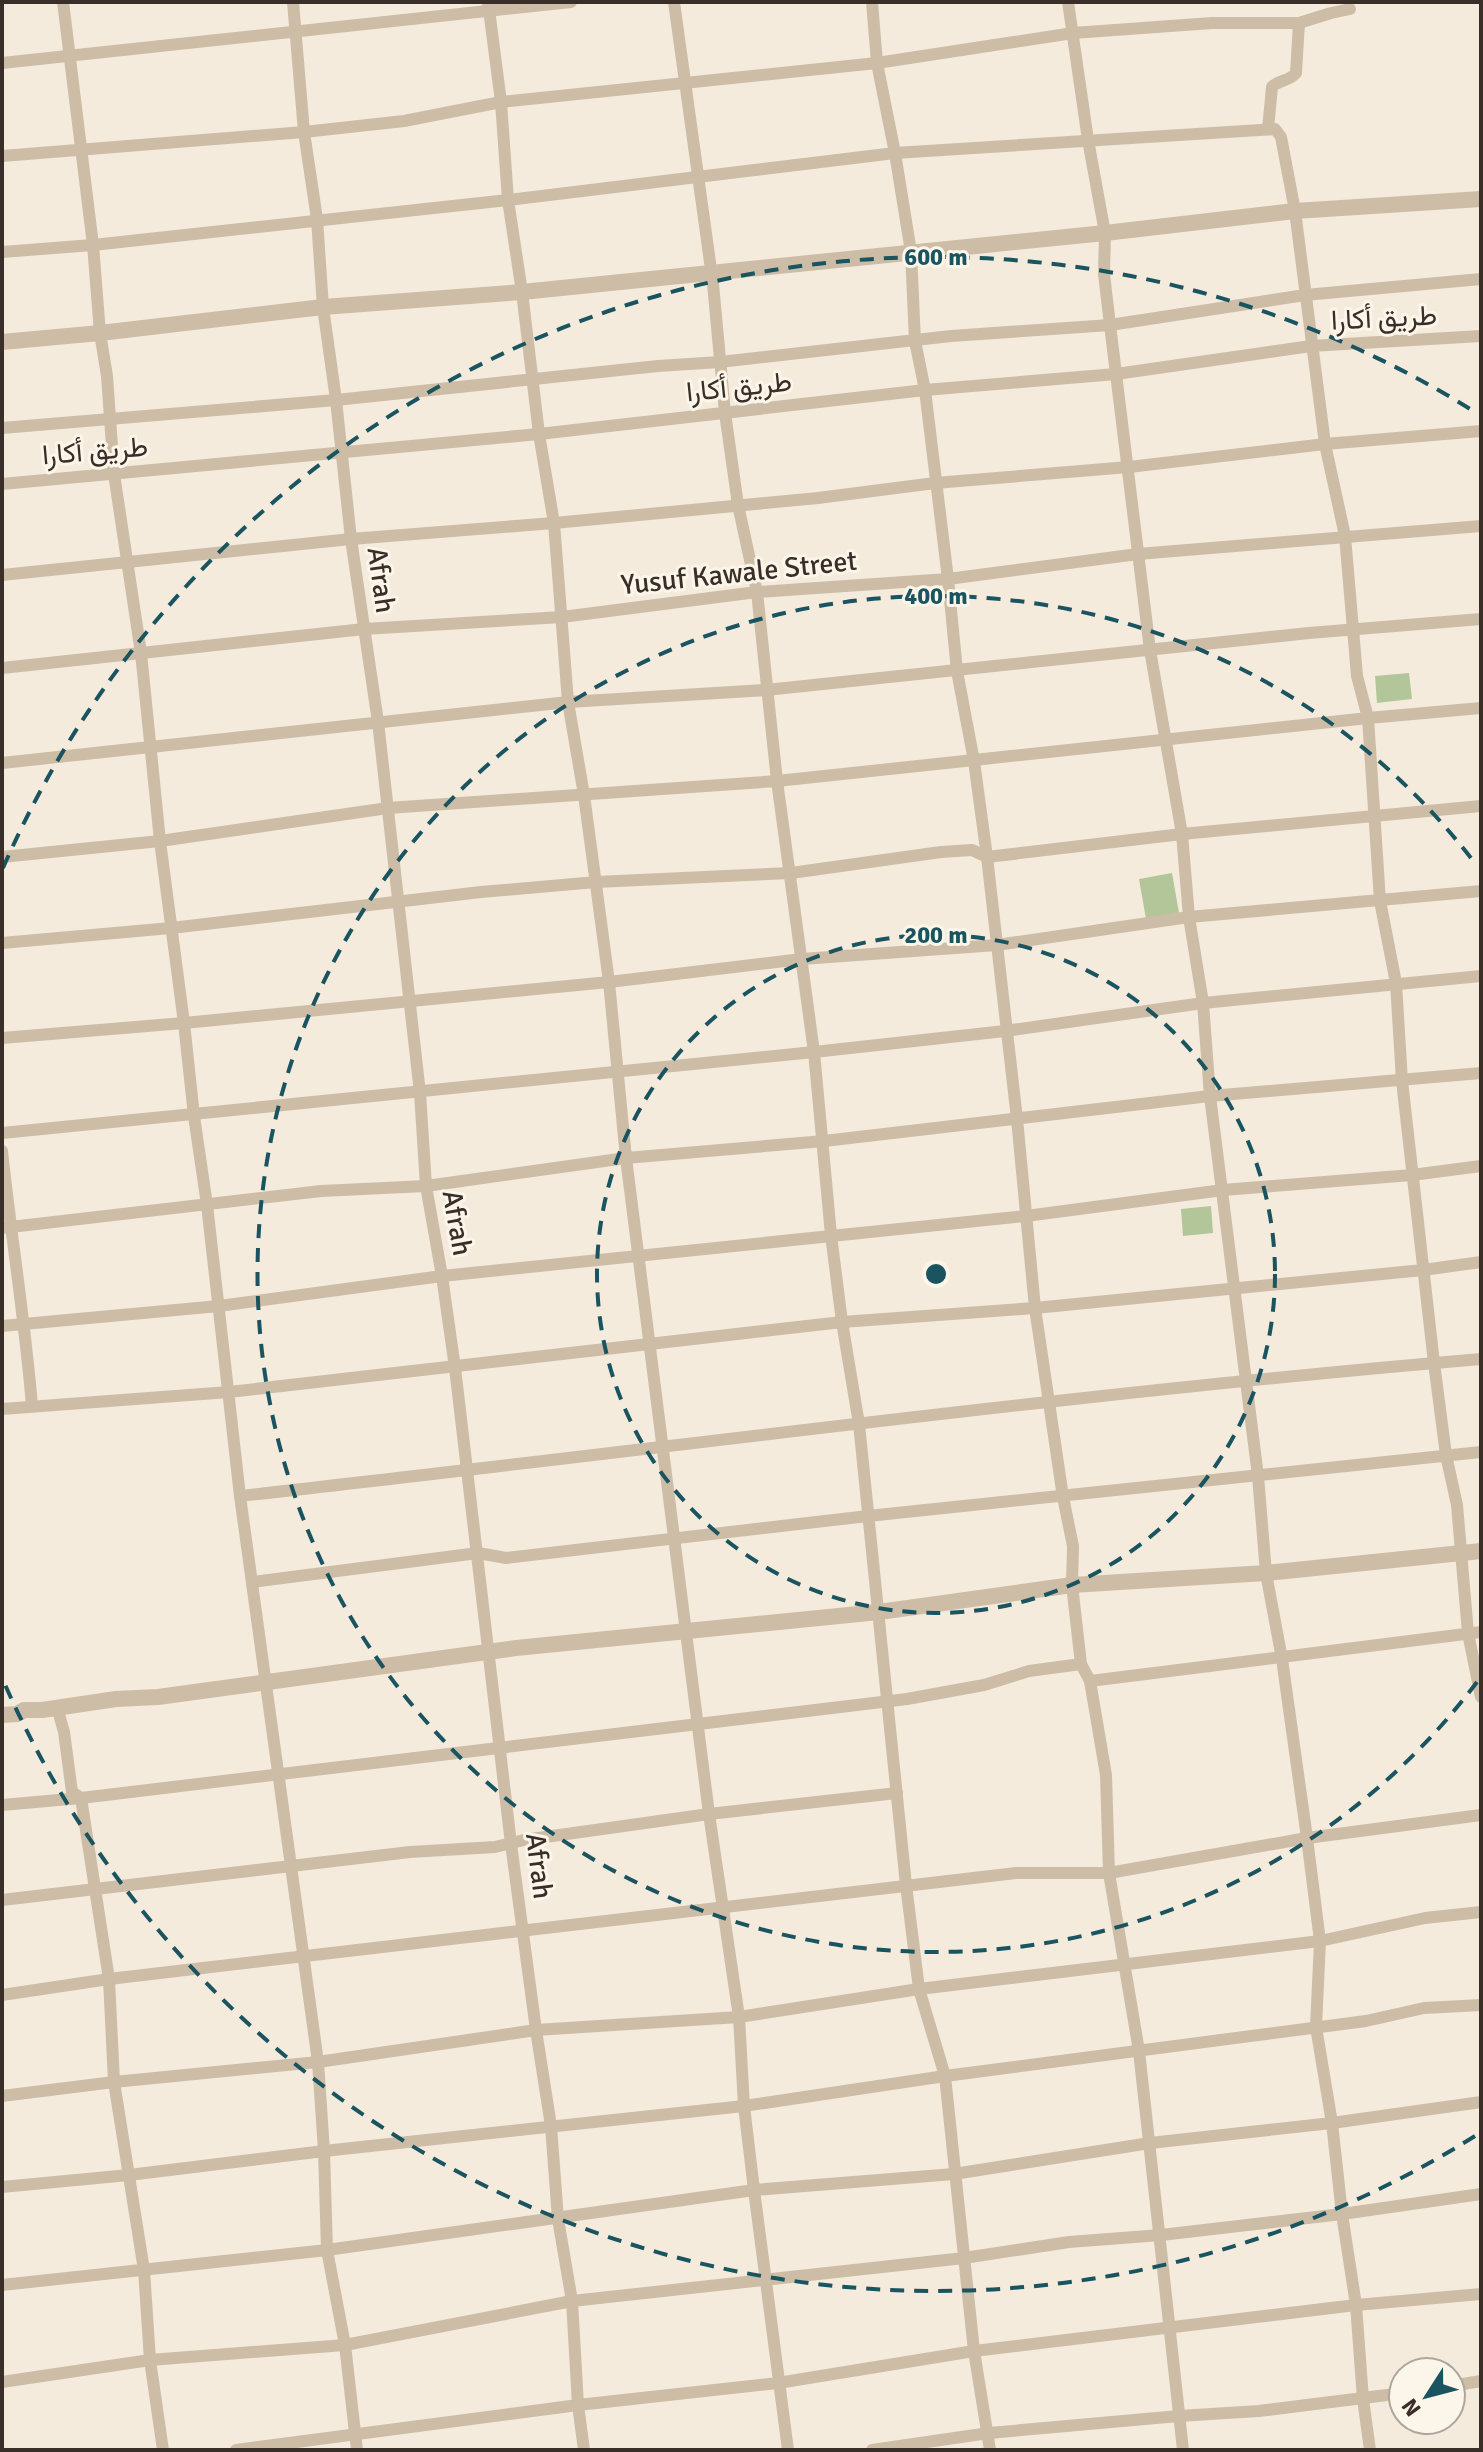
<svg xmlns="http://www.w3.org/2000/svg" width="1483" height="2452" font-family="Signika,Vazirmatn,sans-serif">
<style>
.green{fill:#b2c69a}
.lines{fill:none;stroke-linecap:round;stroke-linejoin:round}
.minor{stroke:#cebda6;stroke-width:12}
.tertiary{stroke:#cebda6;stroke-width:16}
.ring{fill:none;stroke:#195460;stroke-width:4;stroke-dasharray:14 10}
.labels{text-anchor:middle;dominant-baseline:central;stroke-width:6;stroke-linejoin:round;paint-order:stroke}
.street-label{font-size:28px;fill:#3a2f28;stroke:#fcf5e9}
.centre{fill:#195460;stroke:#fcf5e9;stroke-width:4}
.ring-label{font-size:24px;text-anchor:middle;font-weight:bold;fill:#195460;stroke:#fcf5e9;stroke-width:6;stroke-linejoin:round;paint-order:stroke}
</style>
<rect width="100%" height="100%" fill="#f5ebdc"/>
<g class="green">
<path d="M1409 673 1412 699 1377 703 1375 676Z"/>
<path d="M1172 873 1179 913 1146 919 1139 879Z"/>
<path d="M1211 1206 1213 1233 1183 1236 1181 1209Z"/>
</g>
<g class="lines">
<g class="minor">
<path d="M63 2 93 245 100 333 107 376 114 474 141 653 160 841 184 1023 194 1116 207 1205 240 1496 318 2062 324 2151 327 2250 345 2345 357 2450"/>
<path d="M293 2 304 132 317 219 323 307 336 400 351 539 378 722 420 1093 426 1186 442 1276 455 1368 511 1844 536 2030 551 2126 558 2219 572 2301 578 2405 584 2450"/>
<path d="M488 2 501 102 508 200 522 292 539 434 554 523 568 702 584 795 609 982 626 1158 709 1814 739 2017 744 2106 754 2190 788 2450"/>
<path d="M674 2 713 284 725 413 738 505 757 592 777 781 814 1052 831 1235 842 1322 859 1424 906 1885 919 1989 945 2076 974 2351 990 2450"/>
<path d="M872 2 877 63 895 153 911 252 915 341 925 390 948 579 957 671 974 761 987 857 1017 1119 1035 1308 1063 1497 1073 1546 1072 1585 1081 1664 1090 1681 1106 1775 1109 1873 1139 2051 1183 2450"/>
<path d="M1068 2 1088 140 1105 233 1104 274 1110 325 1150 650 1182 834 1189 917 1203 1003 1210 1096 1258 1476 1266 1573 1282 1659 1307 1838 1320 1941 1316 2027 1332 2123 1342 2214 1356 2305 1363 2399 1370 2450"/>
<path d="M2 63 571 2"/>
<path d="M1268 129 1272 87C1278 80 1290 81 1296 73L1299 23"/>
<path d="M2 156 304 132 404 121 501 102 877 63 1073 33 1212 23H1299L1331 13 1350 9"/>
<path d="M2 252 93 245 508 200 895 153 1275 129 1281 137 1295 211 1325 444 1345 536 1357 676 1368 718 1380 901 1396 983 1402 1081 1434 1363 1446 1455 1457 1505 1468 1633 1481 1697"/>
<path d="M2 428 336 400 658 366 720 362 951 336 1110 325 1305 295 1481 279"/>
<path d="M2 484 539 434 925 390 1116 374 1311 346 1481 336"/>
<path d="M2 575 351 539 554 523 818 498 935 483 1129 467 1325 444 1481 431"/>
<path d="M2 668 364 629 562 617 757 592 948 579 1138 554 1481 526"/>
<path d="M2 763 568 702 766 690 1309 633 1481 619"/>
<path d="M2 857 160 841 388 808 777 781 1368 718 1481 708"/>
<path d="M2 943 171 928 481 892 596 882 791 873 941 852 972 850 987 857 1182 834 1481 806"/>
<path d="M2 1038 184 1023 609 982 802 959 997 945 1189 917 1481 891"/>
<path d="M2 1133 814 1052 1005 1031 1203 1003 1481 976"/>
<path d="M2 1151C11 1236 25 1320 32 1406"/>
<path d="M2 1228 321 1191 426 1186 626 1158 824 1141 1210 1096 1481 1073"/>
<path d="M2 1326 219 1306 442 1276 1026 1216 1223 1190 1412 1175 1481 1166"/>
<path d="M2 1409 229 1392 842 1322 1035 1308 1423 1270 1481 1262"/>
<path d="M240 1496C654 1450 1066 1394 1481 1359"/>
<path d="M252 1582 478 1553 506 1558 868 1516 1481 1452"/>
<path d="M1090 1681 1481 1632"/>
<path d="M57 1707 64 1732 72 1792 81 1798 109 1979 114 2082 144 2270 150 2360 163 2450"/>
<path d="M2 1805 81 1798 907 1699 984 1685 1029 1671 1081 1664"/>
<path d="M2 1900 410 1852 495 1847 524 1840 709 1814 897 1793"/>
<path d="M2 1995 109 1979 1016 1873H1109L1307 1838 1481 1815"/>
<path d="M2 2096 114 2082 318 2062 536 2030 739 2017 919 1989 1320 1941 1425 1918 1481 1912"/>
<path d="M2 2187 129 2175 324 2151 744 2106 945 2076 1366 2021 1424 2008 1481 2005"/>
<path d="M2 2285 327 2250 754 2190 954 2174 1150 2143 1332 2123 1481 2102"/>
<path d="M2 2382 150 2360 345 2345 572 2301 964 2258 1069 2242 1161 2235 1342 2214 1481 2194"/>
<path d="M1451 2386 1481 2381"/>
<path d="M236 2450 578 2405 778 2383 974 2351 1356 2305 1481 2294"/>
<path d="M872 2450 989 2433 1179 2416 1259 2411 1403 2393"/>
</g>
<g class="tertiary">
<path d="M2 342 100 333 323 307 522 292 1105 233 1295 211 1481 199"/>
<path d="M2 1715 17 1714 24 1710H42L116 1699 158 1697 516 1648 879 1612 1072 1585 1266 1573 1481 1551"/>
</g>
</g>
<g class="ring">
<circle cx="936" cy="1274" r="339"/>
<path d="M1477 1682A678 678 0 1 1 1477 866"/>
<path d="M1475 2136A1017 1017 0 0 1 3 1680M3 868A1017 1017 0 0 1 1475 412"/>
</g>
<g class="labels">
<g class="street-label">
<text transform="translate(1384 318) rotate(-3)">طريق أكارا</text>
<text transform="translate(739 387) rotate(-6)">طريق أكارا</text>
<text transform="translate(95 451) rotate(-5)">طريق أكارا</text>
<text transform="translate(739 573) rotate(-6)">Yusuf Kawale Street</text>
<text transform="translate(381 580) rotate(82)">Afrah</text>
<text transform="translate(457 1223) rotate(80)">Afrah</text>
<text transform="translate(539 1866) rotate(83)">Afrah</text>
</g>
</g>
<circle cx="936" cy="1274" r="12" class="centre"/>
<g class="ring-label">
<text x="936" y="265">600 m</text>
<text x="936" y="604">400 m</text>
<text x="936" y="943">200 m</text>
</g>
<rect width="1483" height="2452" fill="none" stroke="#3a2f28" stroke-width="8"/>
<g transform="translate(1427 2396) rotate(234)"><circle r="38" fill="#fcf5e9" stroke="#aea69c" stroke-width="2"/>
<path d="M0-6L14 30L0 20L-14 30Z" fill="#195460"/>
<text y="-12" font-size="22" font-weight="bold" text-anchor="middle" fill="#3a2f28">N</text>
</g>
</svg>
